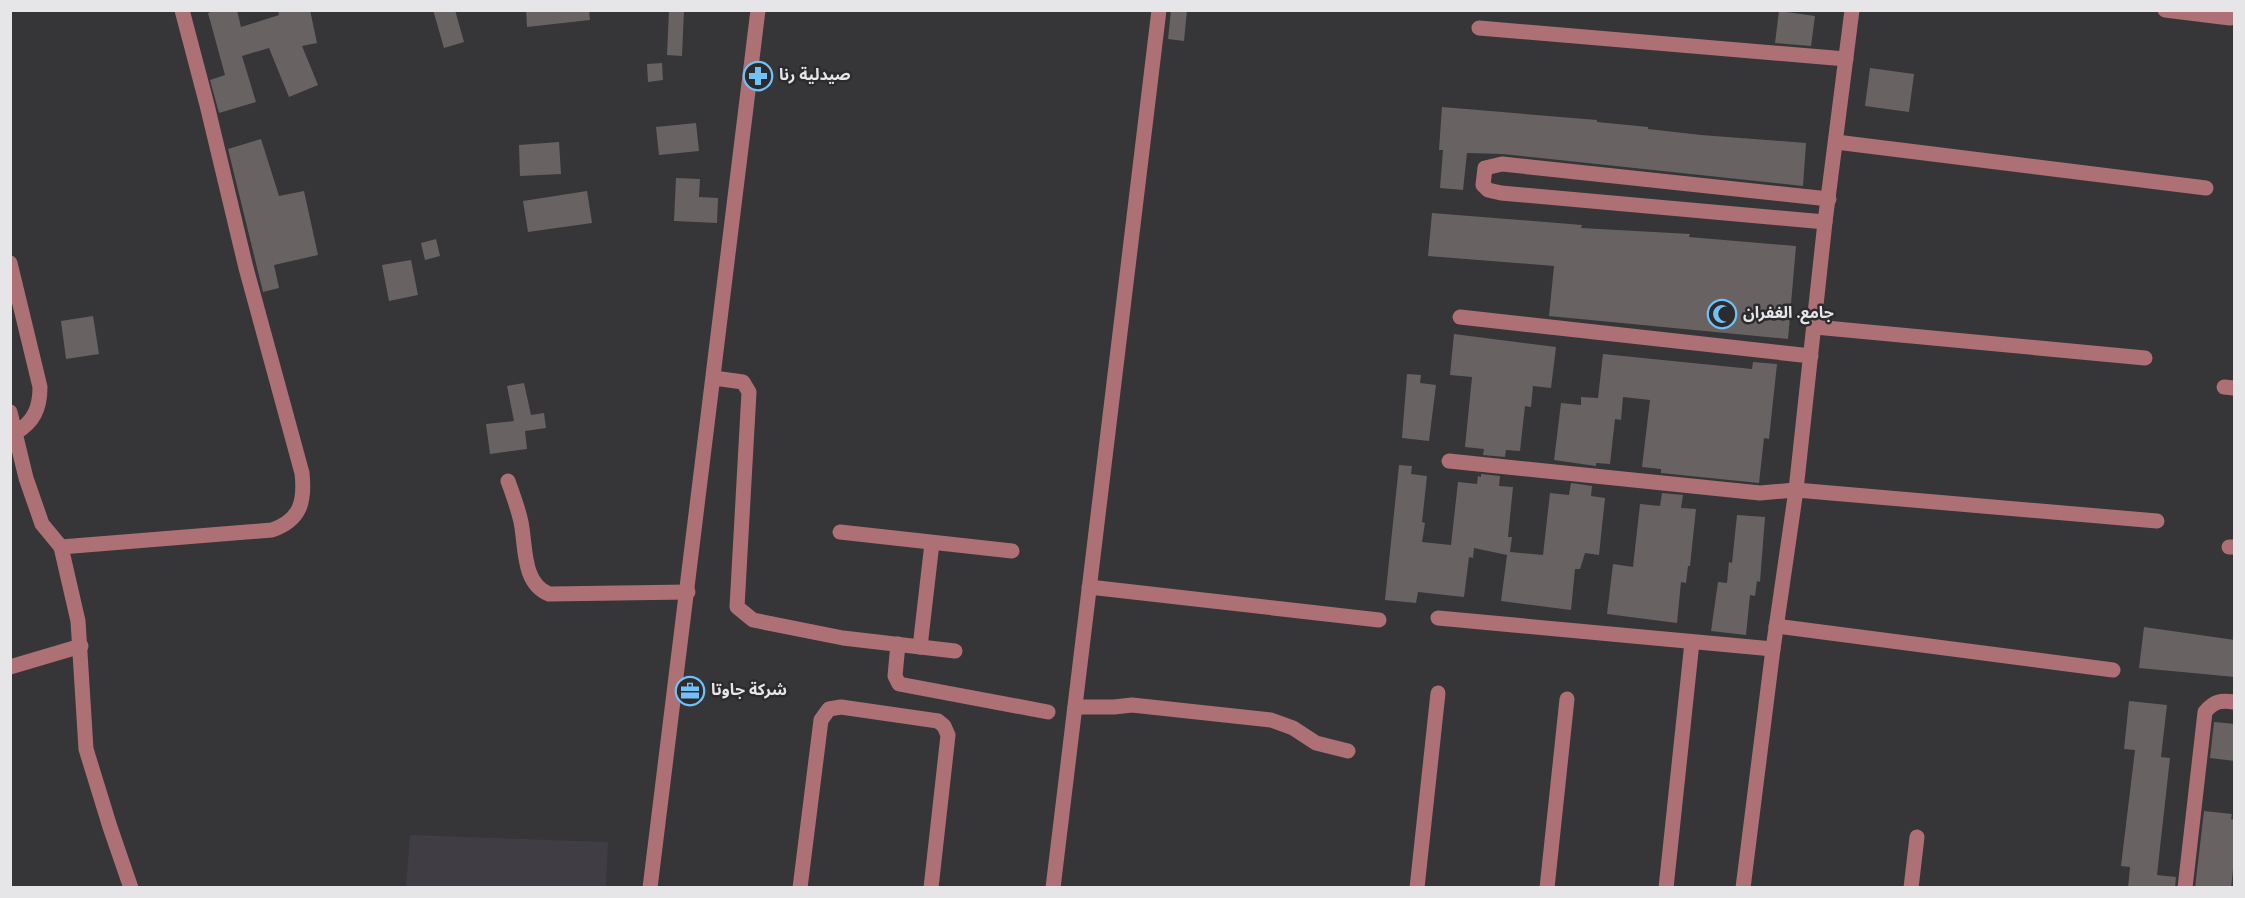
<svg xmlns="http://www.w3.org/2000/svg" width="2245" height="898" font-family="Overpass,'Noto Sans Arabic',sans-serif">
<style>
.built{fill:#403d45}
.building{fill:#686362}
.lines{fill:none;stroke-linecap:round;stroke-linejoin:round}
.minor{stroke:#ad7074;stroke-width:15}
.labels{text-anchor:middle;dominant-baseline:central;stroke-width:5;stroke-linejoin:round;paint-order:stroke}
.poi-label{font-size:16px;font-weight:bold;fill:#e6e5e7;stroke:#2c2b2e;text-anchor:start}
</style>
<rect width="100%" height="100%" fill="#363538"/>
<path class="built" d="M410 835 608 842 606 887H406Z"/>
<g class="building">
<path d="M217 10H237L241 27 279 15 278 10H310L317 43 302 46 318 85 289 97 269 48 242 56 256 102 219 113 210 80 225 75 208 13Z"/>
<path d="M433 10H455L464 42 444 48Z"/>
<path d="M526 10H589L590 20 527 27Z"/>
<path d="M669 10H684L682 56 667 55Z"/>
<path d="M1171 10H1187L1184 41 1168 39Z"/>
<path d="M1779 11 1815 16 1811 46 1775 43Z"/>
<path d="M662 63 663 80 648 82 647 64Z"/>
<path d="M1870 68 1914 74 1909 112 1865 106Z"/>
<path d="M1442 107 1597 120V122L1648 127V129L1701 135 1806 143 1803 186 1503 154 1467 153 1463 190 1440 188 1443 150H1439Z"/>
<path d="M696 123 699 151 659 155 656 127Z"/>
<path d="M261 139 279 196 304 191 318 255 274 265 279 288 263 292 228 149Z"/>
<path d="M559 142 561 174 520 176 519 145Z"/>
<path d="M676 178 700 179 699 197 718 198 717 223 674 221Z"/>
<path d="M587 191 592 223 528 232 523 201Z"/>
<path d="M1432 213 1582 225 1581 228 1690 234 1689 237 1796 246 1788 339 1549 316 1554 266 1428 256Z"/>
<path d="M436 239 440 256 425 260 421 243Z"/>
<path d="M411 260 418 295 389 301 382 265Z"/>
<path d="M93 316 99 354 66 359 61 321Z"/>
<path d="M1454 334 1556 347 1551 388 1533 386 1531 407 1525 406 1520 451 1506 450 1505 457 1483 455 1484 449 1465 447 1472 377 1450 375Z"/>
<path d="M1603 354 1752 369 1753 362 1777 364 1769 439 1764 438 1759 483 1661 473V469L1642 467 1650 400 1623 397 1621 420 1615 419 1610 464 1596 463V466L1554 460 1561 403 1581 405V397L1598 398Z"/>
<path d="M1407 374 1421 375 1420 383 1436 385 1429 441 1402 438Z"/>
<path d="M524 383 531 415 544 413 546 428 525 431 527 449 490 454 486 424 514 421 507 386Z"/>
<path d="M1399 465 1412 466 1411 474 1427 476 1422 522 1425 523 1422 542 1451 545 1458 482 1477 484 1478 476 1481 477V474L1500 476 1499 486 1513 487 1508 537H1512L1510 552 1543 555 1550 493 1569 495 1571 483 1592 486 1591 496 1605 498 1599 555 1585 553 1580 569H1575L1571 610 1501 601 1507 555 1474 548 1473 558 1469 557 1464 597 1418 592 1416 603 1385 600Z"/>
<path d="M1662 493 1683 495 1681 508 1696 509 1690 566H1688L1686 583 1681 582 1677 623 1607 614 1613 564 1633 567 1640 504 1660 506Z"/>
<path d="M1737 515 1765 517 1760 582 1757 581 1755 596 1750 595 1746 635 1711 631 1718 582 1727 583 1729 562 1732 563Z"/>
<path d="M2144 627 2235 640V677L2139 668Z"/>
<path d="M2129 701 2167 705 2161 757 2170 758 2157 875 2176 877 2175 888H2128L2130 867 2121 866 2135 750 2124 749Z"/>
<path d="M2214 722 2235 724V761L2210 758Z"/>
<path d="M2204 811 2232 814 2231 819 2235 820V851L2231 888H2195Z"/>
</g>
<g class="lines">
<g class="minor">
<path d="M2165 10 2230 18"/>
<path d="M1479 28 1846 59"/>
<path d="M1836 142 2206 188"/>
<path d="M1825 222 1501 193 1488 190 1483 185 1485 168 1502 164 1829 199"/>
<path d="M10 263 40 387C40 408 34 422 15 433"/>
<path d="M1460 317 1811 356"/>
<path d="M1815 327 2145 358"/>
<path d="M714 378 743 382 749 392 737 607 753 620 843 638 955 651"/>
<path d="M2224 387 2234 388"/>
<path d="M10 412 26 478 42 524 61 547 78 621 86 749 110 827 131 888"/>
<path d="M1449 461 1760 493 1796 490 2157 521"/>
<path d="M508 481C513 495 518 508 521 522 526 547 522 583 549 594L688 592"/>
<path d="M840 532 1012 551"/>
<path d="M61 547 272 530C301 520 305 501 302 473L246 268 207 105 182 10"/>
<path d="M2229 547H2234"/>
<path d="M1089 587 1379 620"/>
<path d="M1438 618 1773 649"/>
<path d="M1776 626 2113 670"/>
<path d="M898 644 895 676 899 684 1048 712"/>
<path d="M920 647 932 543"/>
<path d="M10 667 81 646"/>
<path d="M1075 707H1114L1132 705 1271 720 1293 728 1316 743 1348 751"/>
<path d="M650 888 758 10"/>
<path d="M800 888 821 720 829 709 841 707 938 721 944 726 948 735 931 888"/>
<path d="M1053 888 1159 10"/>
<path d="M1417 888 1438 693"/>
<path d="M1547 888 1567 699"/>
<path d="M1666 888 1692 642"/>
<path d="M1743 888 1773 649 1796 490 1825 222 1852 10"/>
<path d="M1911 888 1917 837"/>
<path d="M2185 888 2205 712C2214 701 2221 700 2234 702"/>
</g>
</g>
<defs>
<g id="pharmacy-ring" transform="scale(1.5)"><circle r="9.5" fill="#2c2b2e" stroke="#72c1f5" stroke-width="1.5"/><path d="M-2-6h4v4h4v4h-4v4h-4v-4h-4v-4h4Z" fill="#72c1f5"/></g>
<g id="mosque-ring" transform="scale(1.5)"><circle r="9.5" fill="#2c2b2e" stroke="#72c1f5" stroke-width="1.5"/><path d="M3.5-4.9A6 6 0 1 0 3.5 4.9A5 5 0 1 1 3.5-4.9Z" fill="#72c1f5"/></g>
<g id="office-ring" transform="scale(1.5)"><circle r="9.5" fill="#2c2b2e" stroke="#72c1f5" stroke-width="1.5"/><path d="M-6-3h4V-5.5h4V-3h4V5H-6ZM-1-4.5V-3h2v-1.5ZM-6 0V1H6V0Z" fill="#72c1f5"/></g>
</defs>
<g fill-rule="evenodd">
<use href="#pharmacy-ring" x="758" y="76"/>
<use href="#mosque-ring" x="1722" y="314"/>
<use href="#office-ring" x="690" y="691"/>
</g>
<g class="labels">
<g class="poi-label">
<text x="779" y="76">صيدلية رنا</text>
<text x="1743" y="314">جامع. الغفران</text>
<text x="711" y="691">شركة جاوتا</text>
</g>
</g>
<rect width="2245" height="898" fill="none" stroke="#e6e5e7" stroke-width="24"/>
</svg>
